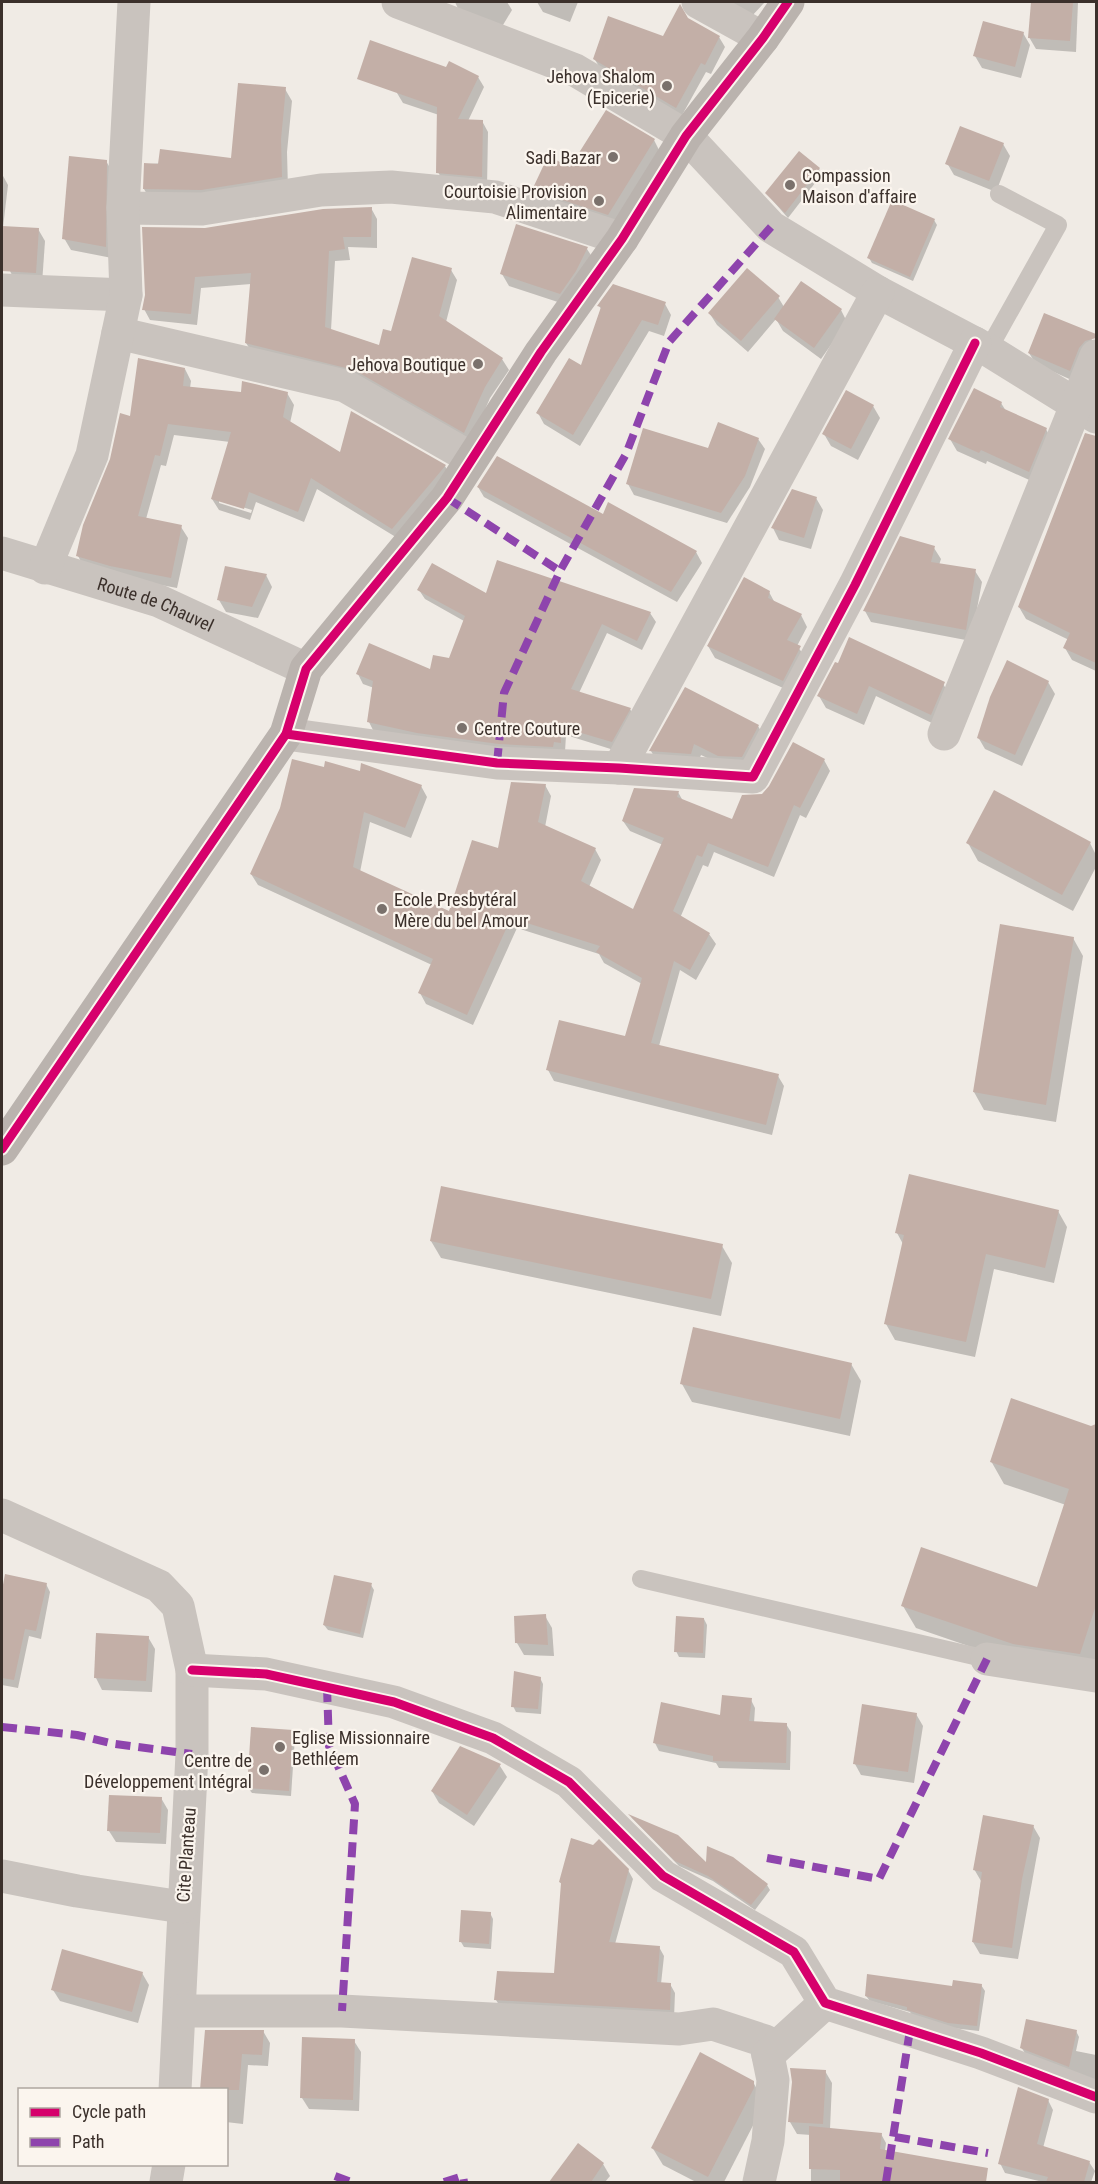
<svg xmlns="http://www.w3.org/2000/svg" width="1098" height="2184" font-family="'Roboto Condensed',sans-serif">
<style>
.shadow{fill:#0003;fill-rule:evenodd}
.building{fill:#c3afa7}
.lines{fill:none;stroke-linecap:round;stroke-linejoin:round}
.lane{stroke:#c9c3be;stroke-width:18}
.street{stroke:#c9c3be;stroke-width:33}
.secondary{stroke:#bab3ae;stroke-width:33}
.quiet{stroke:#8e44ad;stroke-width:8;stroke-dasharray:15 8;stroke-linecap:butt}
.cycleway-casing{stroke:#fbf5ee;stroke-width:13}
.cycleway{stroke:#d6006c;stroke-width:9}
.poi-dot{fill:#7a716c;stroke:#fbf5ee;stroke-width:2}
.labels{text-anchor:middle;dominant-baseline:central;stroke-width:4.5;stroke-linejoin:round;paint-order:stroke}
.poi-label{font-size:18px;fill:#3b302b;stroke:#fbf5ee;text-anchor:end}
.street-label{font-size:18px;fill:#3b302b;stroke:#fbf5ee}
</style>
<rect width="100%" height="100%" fill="#f0ebe5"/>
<g class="shadow">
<path d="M455 2H507L512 10 500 30 461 15Z"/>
<path d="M537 2H578L570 22 543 12Z"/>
<path d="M723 2H765L751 17Z"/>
<path d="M1032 2H1078L1076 52 1036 49 1029 37Z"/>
<path d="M687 19 719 37 725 47 711 74 706 72 681 117 600 68 594 58 664 38Z"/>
<path d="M1023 33 1030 45 1021 78 982 68 975 56Z"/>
<path d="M478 77 484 87 468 121H482L488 132 487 187 444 183 438 172 439 115 403 103 397 93Z"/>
<path d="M285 89 292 101 287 152 288 189 151 201 144 189 146 164 232 160Z"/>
<path d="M654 140 660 152 615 226 541 201 534 190 571 169Z"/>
<path d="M1003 144 1010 156 996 192 954 175 947 163Z"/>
<path d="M106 161 113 173 112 258 71 250 64 238Z"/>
<path d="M819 169 822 174 788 218 767 194Z"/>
<path d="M2 174 8 185 2 236Z"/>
<path d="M371 208 377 219V248L348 247 350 260 335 261 331 330 380 346 451 270 457 280 446 322 502 359 509 370 490 398 471 442 253 354 246 343 251 284 201 288 197 325 150 320 144 309 205 229Z"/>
<path d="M934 220 937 225 913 281 872 263 869 258Z"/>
<path d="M38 229 45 241 42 284 16 283 10 271Z"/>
<path d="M587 249 594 260 567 305 509 286 502 274Z"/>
<path d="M778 297 784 307 841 310 847 322 821 359 783 331 776 319 748 352 717 325 710 314Z"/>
<path d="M665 304 671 315 664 336 649 331 580 446 544 424 538 413 582 367 602 310 599 306Z"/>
<path d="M1088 332 1094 344 1076 382 1036 364 1029 353Z"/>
<path d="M185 369 191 381 190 388 242 393H287L294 405 290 423 341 454 445 466 451 477 399 539 317 489 304 522 256 502 250 520 219 510 212 499 230 442 174 435 166 466 161 465 146 519 181 527 188 538 177 588 118 577 84 567 78 556 131 418ZM219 500 252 510 251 513 219 503Z"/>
<path d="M1001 403 1006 411 1046 429 1052 441 1036 483 987 461 986 464 957 451 950 439Z"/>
<path d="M873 406 880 418 858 460 831 446 824 434Z"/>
<path d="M1086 434 1096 437V671L1072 660 1065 648 1069 640 1026 619 1019 607Z"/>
<path d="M758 439 765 449 750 487 727 523 634 495 628 484 709 450Z"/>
<path d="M478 487 604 516 696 552 702 563 677 602 484 497Z"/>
<path d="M816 498 823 510 811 549 779 540 773 528Z"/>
<path d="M934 548 941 559 939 565 975 571 982 582 971 641 871 622 865 611Z"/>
<path d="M266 575 272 587 258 618 226 612 219 600Z"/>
<path d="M419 590 650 613 656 622 642 650 607 633 579 693 630 709 635 718 617 751 566 735 565 752 558 756 374 732 369 722 374 688 363 684 358 674 431 672 450 660 464 621 425 599Z"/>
<path d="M769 592 775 603 801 615 807 627 797 646 807 659 790 691 715 658 708 646Z"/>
<path d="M836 664 943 684 950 695 938 726 876 696 864 725 826 708 819 696Z"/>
<path d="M1048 682 1055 694 1022 766 985 749 978 737Z"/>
<path d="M685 689 758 726 765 738 749 769 726 767 701 755 697 765 658 763 651 751Z"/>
<path d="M824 760 830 771 806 818 800 815 774 877 714 852 708 867 703 865 680 918 709 934 716 944 696 980 680 970 659 1046 778 1076 784 1086 772 1135 554 1081 548 1070 626 1038 642 984 604 963 599 954 517 928 473 1025 426 1004 420 993 432 965 258 885 251 874 326 768 361 773 362 765 421 786 427 797 411 838 370 822 360 872 450 913 545 785 551 796 545 827 595 849 601 860 589 887 634 911 663 845 630 831 623 821 678 792 683 801 733 821 762 795Z"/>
<path d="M968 843H1090L1096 855V867L1073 911 978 861Z"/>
<path d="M1073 938 1083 956 1056 1122 984 1110 974 1092Z"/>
<path d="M1058 1211 1067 1227 1054 1283 994 1269 975 1357 895 1340 886 1324 903 1244 897 1233Z"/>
<path d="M431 1241 722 1246 732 1263 721 1316 441 1258Z"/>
<path d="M851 1364 861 1381 850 1436 692 1402 682 1384Z"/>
<path d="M1012 1400 1096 1429V1664L1027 1666 916 1628 903 1606 1038 1588 1066 1505 1004 1484 991 1461Z"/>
<path d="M6 1576 46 1584 50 1592 41 1639 29 1636 18 1688 2 1685V1598Z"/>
<path d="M371 1585 374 1590 363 1638 328 1630 324 1625Z"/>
<path d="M545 1616 552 1628 554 1656 524 1655 517 1643Z"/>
<path d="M704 1619 707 1625 705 1658 679 1657 676 1651Z"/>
<path d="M148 1637 155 1649 152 1692 102 1690 96 1678Z"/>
<path d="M540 1678 543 1684 541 1714 516 1712 513 1706Z"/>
<path d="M751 1700 755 1708 754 1723 786 1724 791 1732 790 1770 719 1768 716 1763 659 1751 655 1743 721 1717Z"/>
<path d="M916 1714 923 1726 914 1783 861 1775 855 1764Z"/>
<path d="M292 1732 295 1737 291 1796 252 1793 248 1788Z"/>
<path d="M461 1748 500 1766 507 1777 474 1826 439 1803 432 1791Z"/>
<path d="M161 1798 168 1810 166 1844 116 1842 109 1831Z"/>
<path d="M631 1817 677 1836 707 1865 767 1885 770 1890 755 1910 713 1881 679 1866Z"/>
<path d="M1033 1826 1040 1838 1018 1959 980 1954 973 1942 981 1881 974 1869Z"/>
<path d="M628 1870 633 1879 615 1944 659 1947 664 1956 661 1984H670L675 1993 674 2018 501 2008 496 2000 555 1975 562 1885 560 1882Z"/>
<path d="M490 1913 493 1919 491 1949 464 1947 461 1942Z"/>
<path d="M142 1973 149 1985 138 2023 60 2001 53 1990Z"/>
<path d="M981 1985 985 1991 979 2031 952 2028 912 2015 910 2012 870 2001 866 1996Z"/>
<path d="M206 2031H263L270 2043 268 2066 248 2065 243 2124 226 2122V2090Z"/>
<path d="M1076 2031 1079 2037 1076 2051 1096 2055V2081L1025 2053 1021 2047Z"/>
<path d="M354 2041 361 2052 359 2111 309 2109 302 2098Z"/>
<path d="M825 2071 832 2083 830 2129 881 2134 886 2143 885 2151 976 2175 975 2182H811V2135L797 2134 790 2122 793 2081Z"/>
<path d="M753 2082 763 2100V2106L724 2182H696L663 2165 652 2147Z"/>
<path d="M1048 2100 1053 2110 1043 2148 1089 2162 1095 2171 1091 2182H1043L1005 2173 1000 2163Z"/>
<path d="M578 2145 603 2164 610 2176 605 2182H551Z"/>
</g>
<g class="building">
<path d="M1031 2H1073L1070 41 1028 38Z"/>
<path d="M680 4 688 18 720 36 705 65 701 63 676 108 593 59 608 16 663 36Z"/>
<path d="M983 21 1024 32 1015 67 973 56Z"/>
<path d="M370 40 446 67 449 61 479 76 458 119 483 120 482 177 436 173 437 107 357 79Z"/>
<path d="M238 83 286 87 281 139 282 177 201 190 143 189 144 163 158 164 160 149 231 158Z"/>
<path d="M606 110 655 139 608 215 532 190 548 156 570 167Z"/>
<path d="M960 126 1004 143 989 181 945 164Z"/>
<path d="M799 151 820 168 785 213 765 193Z"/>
<path d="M69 156 107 160 106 247 62 239Z"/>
<path d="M892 200 935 219 910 277 867 258Z"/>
<path d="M372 207 371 237H343L345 249 329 251 325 327 379 345 383 329 391 331 412 257 452 268 439 316 503 358 485 387 464 433 354 370 245 343 251 273 195 277 191 314 142 310 145 295 142 227 205 228 323 209Z"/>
<path d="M516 224 588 247 576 271 560 294 500 274Z"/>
<path d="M2 226 39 228 36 273 2 271Z"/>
<path d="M747 268 780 296 741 341 708 313Z"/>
<path d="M801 281 842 309 814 348 774 319Z"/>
<path d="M613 284 666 302 658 325 642 320 573 435 536 413 569 358 581 365 601 307 597 306Z"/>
<path d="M1044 313 1096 334V338L1085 341 1079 348 1070 371 1028 353Z"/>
<path d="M138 358 185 368 183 386 241 392 242 381 288 392 283 417 340 452 351 411 446 465 392 529 311 478 298 512 249 492 244 509 211 499 231 432 168 424 160 456 155 455 138 516 182 525 171 578 110 566 76 556 83 525 110 459 120 413 130 416Z"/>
<path d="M974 388 1002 402 1000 407 1047 428 1029 472 981 450 979 453 948 439Z"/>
<path d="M846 390 874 405 851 449 822 434Z"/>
<path d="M718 422 759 438 745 476 721 513 626 484 643 428 708 448Z"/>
<path d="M1085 433 1096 436V663L1063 648 1070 633 1018 607Z"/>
<path d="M497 456 603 514 608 502 697 551 671 592 477 487Z"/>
<path d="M792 489 817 497 804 538 771 528Z"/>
<path d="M900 536 935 546 931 562 976 569 966 630 863 611Z"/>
<path d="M497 560 651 612 637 641 602 624 571 689 631 708 612 742 561 727V743L554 742 553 747 499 744 417 733 367 722 373 681 356 674 369 643 430 669 433 655 449 658 465 616 417 590 432 563 486 593Z"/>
<path d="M225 566 267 574 252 607 217 600Z"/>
<path d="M744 577 770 591 768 598 802 614 787 640 801 646 783 681 707 646Z"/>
<path d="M849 637 945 682 931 715 869 686 857 714 817 696 835 662 838 663Z"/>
<path d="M1007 660 1049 681 1015 755 977 738 990 697Z"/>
<path d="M685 687 759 725 742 757 718 756 694 744 691 754 649 751Z"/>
<path d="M793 742 825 759 800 808 794 805 768 867 708 843 702 857 697 855 673 911 710 933 690 970 674 961 651 1043 779 1074 766 1125 546 1070 559 1020 625 1036 642 978 596 952 600 946 511 918 467 1015 418 993 433 959 250 874 280 808 292 759 324 767 325 761 360 771 361 763 422 785 405 828 364 812 353 867 449 911 472 840 498 848 511 782 546 784 538 822 596 848 581 881 633 909 664 838 622 821 634 788 679 791 677 797 732 819 742 795 762 794 769 786Z"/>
<path d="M994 790 1091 842 1062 895 966 843Z"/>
<path d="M1000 924 1074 937 1046 1105 973 1092Z"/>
<path d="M909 1174 1059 1210 1045 1268 986 1254 966 1342 884 1324 904 1235 895 1233Z"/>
<path d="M441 1186 723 1244 711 1299 430 1241Z"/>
<path d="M693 1327 852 1363 840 1419 680 1384Z"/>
<path d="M1011 1398 1091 1426 1096 1424V1605L1080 1654 1013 1644 901 1606 921 1547 1037 1587 1069 1489 990 1462Z"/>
<path d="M5 1574 47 1583 36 1631 25 1629 14 1680 2 1678V1590Z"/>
<path d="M334 1575 372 1583 360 1634 323 1625Z"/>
<path d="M546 1614 548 1645 515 1643 514 1616Z"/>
<path d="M676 1616 704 1618 703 1653 674 1652Z"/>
<path d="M96 1633 149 1636 146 1681 94 1678Z"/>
<path d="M514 1671 541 1677 538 1709 511 1707Z"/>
<path d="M722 1695 752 1698 749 1721 787 1723 786 1763 713 1761V1756L653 1743 661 1702 720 1715Z"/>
<path d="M862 1704 917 1713 908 1772 853 1764Z"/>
<path d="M251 1727 293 1730 289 1791 247 1788Z"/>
<path d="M460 1746 501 1764 467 1815 431 1791Z"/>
<path d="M109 1795 162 1797 160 1833 107 1831Z"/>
<path d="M628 1814 678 1835 706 1862 707 1846 733 1857 768 1884 751 1905 708 1876 675 1861Z"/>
<path d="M983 1815 1034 1825 1022 1879 1012 1948 972 1942 982 1872 973 1870Z"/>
<path d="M571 1838 593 1845 599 1839 629 1869 609 1942 660 1946 657 1982 671 1983 670 2010 494 2000 497 1971 554 1973 561 1883 559 1882Z"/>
<path d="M461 1910 491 1912 489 1944 459 1942Z"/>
<path d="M62 1949 143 1972 132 2012 51 1990Z"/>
<path d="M867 1974 952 1986 953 1980 982 1984 977 2026 948 2023 907 2010V2007L865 1996Z"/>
<path d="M1026 2019 1077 2030 1069 2067 1020 2048Z"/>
<path d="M205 2030H264L262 2055 242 2054 239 2090H200Z"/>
<path d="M302 2037 355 2039 353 2100 300 2098Z"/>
<path d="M700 2052 754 2081V2088L708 2177 651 2148Z"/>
<path d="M790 2068 826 2070 823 2124 788 2122 792 2082Z"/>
<path d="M1018 2087 1049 2099 1037 2144 1090 2161 1084 2182H1046L1048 2177 998 2164Z"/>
<path d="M809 2126 882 2133 880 2149 988 2168 986 2182H840V2170L809 2169Z"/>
<path d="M578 2143 604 2163 591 2182H549Z"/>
</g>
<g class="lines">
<g class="lane">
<path d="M988 350 1058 225 999 194"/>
<path d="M641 1579 987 1659"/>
</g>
<g class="street">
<path d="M398 2 575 70 686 136 771 227 878 292 988 350 1096 417"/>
<path d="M698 2 763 38"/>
<path d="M123 208 202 209 321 190 391 187 495 197 622 239"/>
<path d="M2 290 126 295"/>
<path d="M118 333 345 386 471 458"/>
<path id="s1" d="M2 553 159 601 306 669"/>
<path d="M45 568 92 455 126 295 123 208 134 2"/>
<path d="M286 734 497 763 619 768 753 777 855 585 975 343"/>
<path d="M944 734 1096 356"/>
<path d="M619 768 878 292"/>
<path d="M2 1515 159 1586 178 1606 192 1670V1754L175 2090"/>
<path d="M987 1659 1096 1676"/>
<path d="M192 1670 266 1674 394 1702 493 1738 569 1782 663 1876 794 1952 825 2003 981 2053 1096 2097"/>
<path d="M2 1876 77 1891 182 1907"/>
<path d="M180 2011H342L679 2029 713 2024 765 2041 773 2080 768 2141 759 2182"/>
<path d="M768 2055 825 2003"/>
<path d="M166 2182 169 2164"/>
</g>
<path class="secondary" d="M2 1149 286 734 306 669 447 498 541 352 622 239 686 136 763 38 788 2"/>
<g class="quiet">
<path d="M447 498 560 571"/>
<path d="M497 763 504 693 560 571 626 454 669 342 771 227"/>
<path d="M327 1687 329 1746 355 1804 342 2011"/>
<path d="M2 1727 77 1735 115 1744 192 1754"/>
<path d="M767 1858 879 1879 987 1659"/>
<path d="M895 2137 988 2153"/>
<path d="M335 2176 351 2182"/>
<path d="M444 2182 463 2176 464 2182"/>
<path d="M886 2182 910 2030"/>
</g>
<g class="cycleway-casing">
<g id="cycleway">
<path d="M286 734 497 763 619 768 753 777 855 585 975 343"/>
<path d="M2 1149 286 734 306 669 447 498 541 352 622 239 686 136 763 38 788 2"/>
<path d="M192 1670 266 1674 394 1702 493 1738 569 1782 663 1876 794 1952 825 2003 981 2053 1096 2097"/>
</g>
</g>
<use href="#cycleway" class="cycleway"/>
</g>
<g class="poi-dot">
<circle cx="667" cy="86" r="6"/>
<circle cx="613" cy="157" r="6"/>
<circle cx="790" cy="185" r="6"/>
<circle cx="599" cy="201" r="6"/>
<circle cx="478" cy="364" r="6"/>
<circle cx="462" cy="728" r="6"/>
<circle cx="382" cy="909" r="6"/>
<circle cx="280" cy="1747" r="6"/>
<circle cx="264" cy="1770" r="6"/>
</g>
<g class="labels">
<g class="poi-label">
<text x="655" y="76">Jehova Shalom<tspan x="655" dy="21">(Epicerie)</tspan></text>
<text x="601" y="157">Sadi Bazar</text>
<text x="802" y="175" text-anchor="start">Compassion<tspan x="802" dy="21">Maison d'affaire</tspan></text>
<text x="587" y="191">Courtoisie Provision<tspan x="587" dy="21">Alimentaire</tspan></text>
<text x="466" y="364">Jehova Boutique</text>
<text x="474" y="728" text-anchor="start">Centre Couture</text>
<text x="394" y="899" text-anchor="start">Ecole Presbytéral<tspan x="394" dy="21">Mère du bel Amour</tspan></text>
<text x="292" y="1737" text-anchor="start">Eglise Missionnaire<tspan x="292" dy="21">Bethléem</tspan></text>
<text x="252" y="1760">Centre de<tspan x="252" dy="21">Développement Intégral</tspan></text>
</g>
<g class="street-label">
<text stroke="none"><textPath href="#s1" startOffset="162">Route de Chauvel</textPath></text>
<text transform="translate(186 1855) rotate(-86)">Cite Planteau</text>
</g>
</g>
<rect width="1098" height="2184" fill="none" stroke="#3b302b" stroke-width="6"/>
<rect x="18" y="2088" width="210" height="78" fill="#fbf5ee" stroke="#aea6a0" stroke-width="1.5"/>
<rect x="30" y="2108" width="30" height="9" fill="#d6006c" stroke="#aea6a0" stroke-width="1.5"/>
<text x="72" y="2118" font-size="18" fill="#3b302b">Cycle path</text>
<rect x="30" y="2138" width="30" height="9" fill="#8e44ad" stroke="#aea6a0" stroke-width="1.5"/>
<text x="72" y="2148" font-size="18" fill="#3b302b">Path</text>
</svg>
